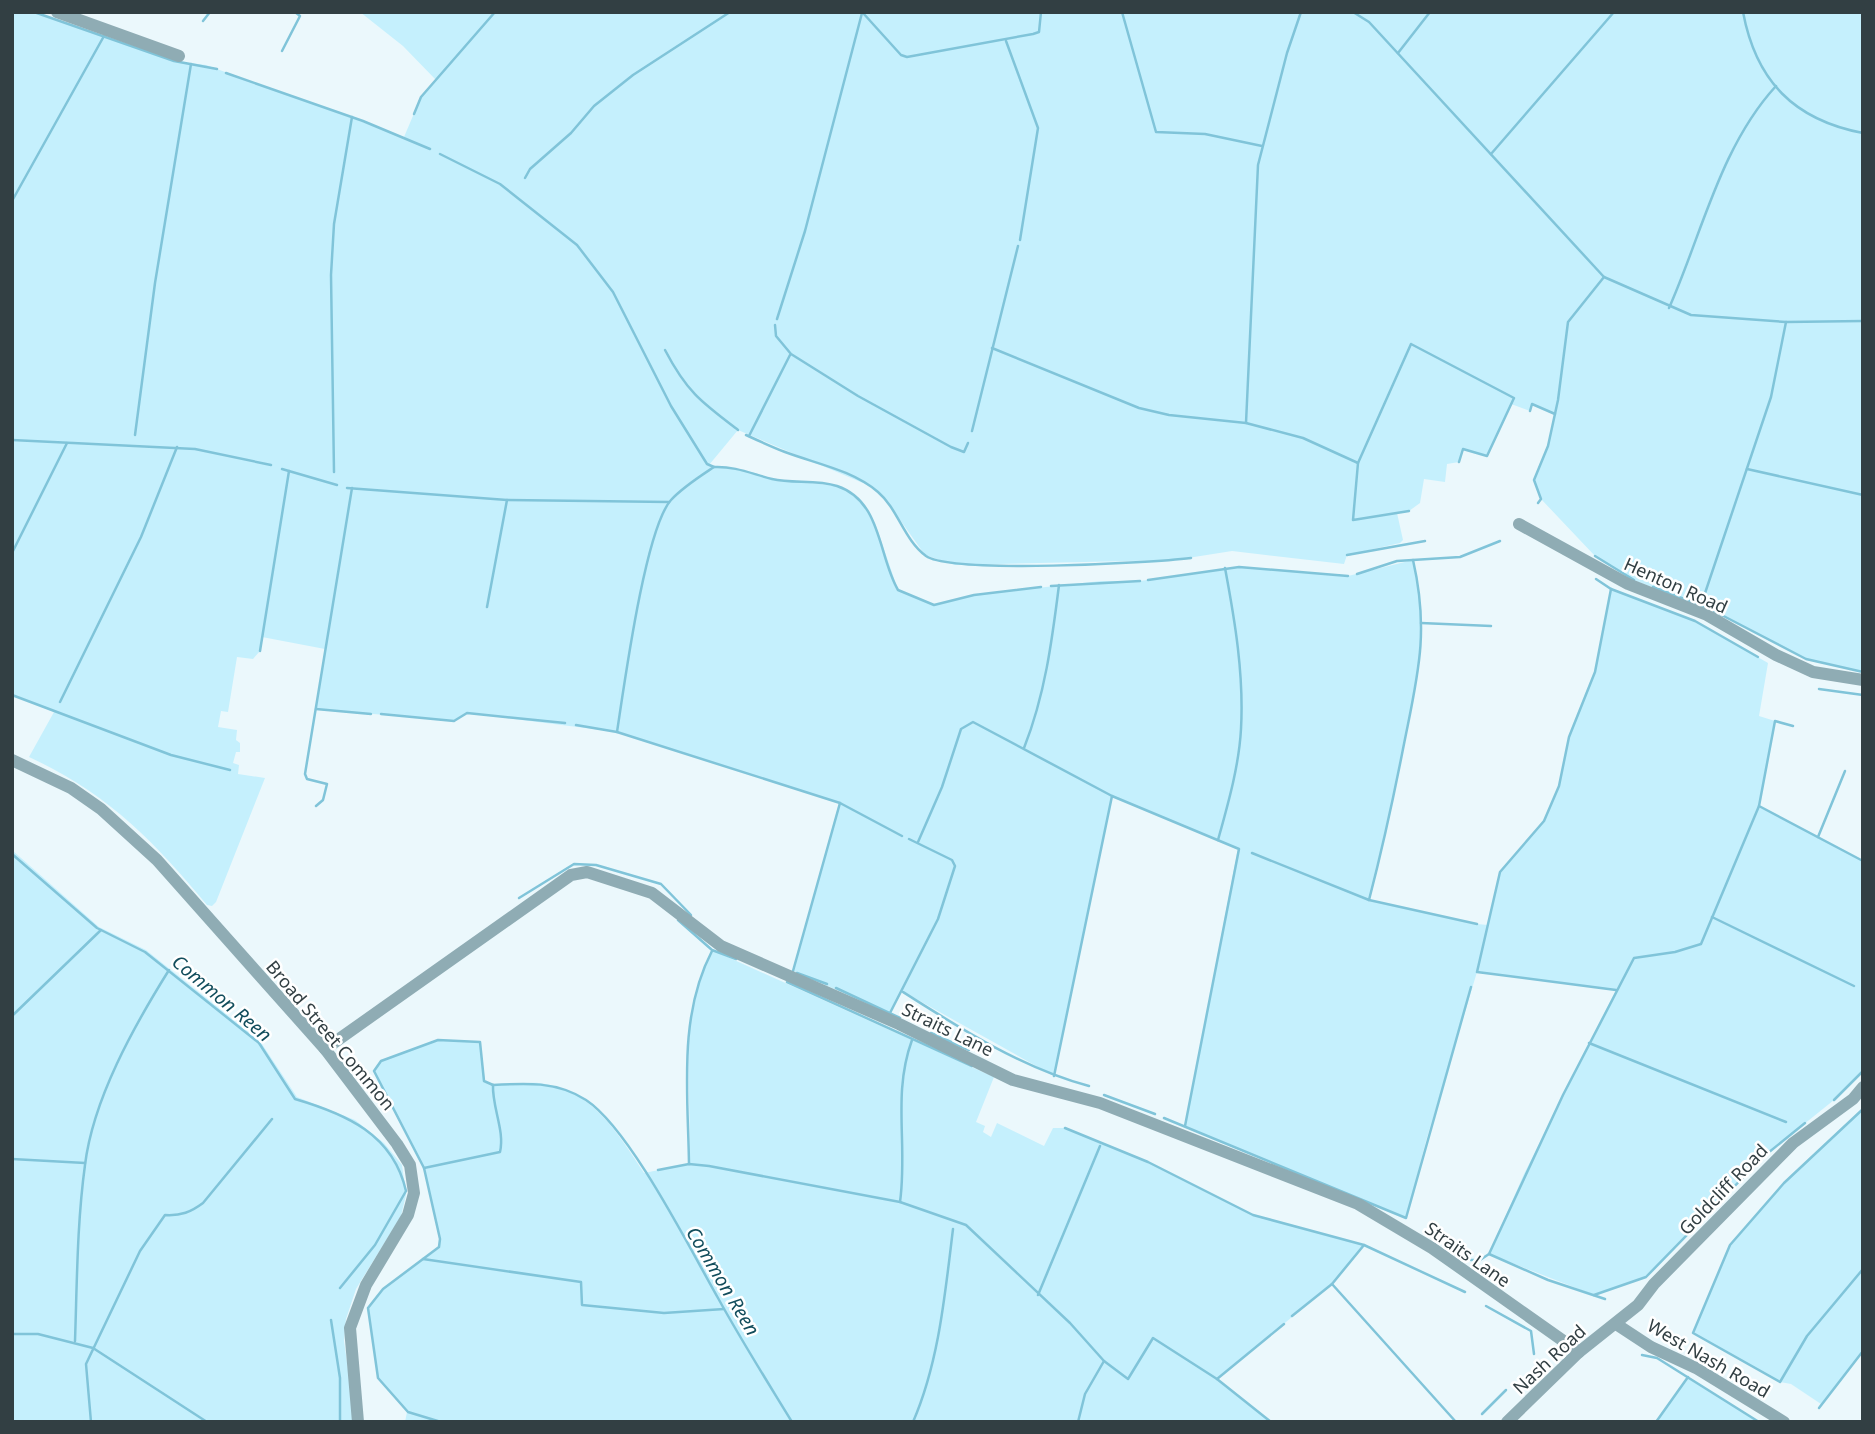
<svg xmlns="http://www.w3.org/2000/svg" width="1875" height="1434" font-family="'Noto Sans',sans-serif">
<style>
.green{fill:#c5f0fd}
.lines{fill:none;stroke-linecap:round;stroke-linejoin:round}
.stream{stroke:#80c4d9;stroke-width:2.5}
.minor{stroke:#8facb4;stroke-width:12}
.labels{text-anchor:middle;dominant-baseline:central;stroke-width:5;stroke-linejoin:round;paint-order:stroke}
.street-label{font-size:18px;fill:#323f43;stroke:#fff}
.water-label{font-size:19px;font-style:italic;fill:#124d5c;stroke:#fff}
</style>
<rect width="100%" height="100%" fill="#ebf8fc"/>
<g class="green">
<path d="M12 12H34L174 61 206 65 404 137 421 97 436 80 403 46 360 12H1863V672L1806 659 1710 609 1633 580 1595 556 1541 499 1534 480 1548 446 1555 414 1532 404 1530 411 1511 404 1487 456 1463 449 1459 462 1447 464 1445 482 1424 479 1420 503 1409 511 1397 513 1403 540 1400 543 1347 555 1344 564 1232 551 1175 560 955 565 925 555 888 503 870 486 738 430 709 465 752 472 772 479 839 486 851 494 866 507 875 523 898 590 934 605 974 595 1101 581H1140L1239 567 1348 576 1413 560C1430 634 1417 677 1403 749 1393 800 1382 850 1369 900L1477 924 1488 925 1500 872 1544 821 1559 786 1569 737 1595 672 1611 589 1695 621 1768 663 1759 716 1775 721 1759 806 1863 861V1071L1834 1100 1763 1157 1646 1277 1594 1295 1489 1254 1524 1174 1616 990 1477 972 1426 1141 1406 1218 1185 1126 1238 848 1112 796 1054 1076 902 991 890 1013 793 971 839 803 617 732 467 713 454 721 316 709 325 649 262 637 260 651 253 659 237 657 228 712 221 711 218 727 237 730 236 740 240 743V752H236L233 763 239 765 238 774 265 778 216 902 212 906 207 905C153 840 107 793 29 757L54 712 12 695Z"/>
<path d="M12 850 99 927 146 950 260 1041 297 1097 355 1120 384 1143 402 1165 406 1195 401 1216 356 1289 346 1319 344 1341 353 1405 352 1422H12Z"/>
<path d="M712 950 994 1077 976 1122 985 1126 983 1132 991 1137 997 1123 1044 1146 1053 1128H1065L1148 1162 1253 1215 1364 1245 1332 1284 1217 1379 1271 1422H405L407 1412 378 1378 368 1308 383 1289 439 1247 440 1239 424 1168 374 1071 381 1061 438 1040 480 1042 485 1081C501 1090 521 1081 539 1083 592 1089 617 1132 644 1173L689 1164C693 1090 676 1020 712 950Z"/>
<path d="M1863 1109V1351L1821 1404 1791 1384 1780 1382 1693 1333 1730 1245 1784 1183Z"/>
<path d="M1688 1377 1759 1422H1656Z"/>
</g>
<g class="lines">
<g class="stream">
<path d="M34 12 174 61 217 69"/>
<path d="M1122 12 1156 132 1205 134 1262 146"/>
<path d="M1353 12 1369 22 1604 277 1691 315 1786 322 1863 321"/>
<path d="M1743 12C1756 81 1794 120 1863 133"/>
<path d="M863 13 901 55 907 57 1033 34 1039 32 1041 12"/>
<path d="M203 21 210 12"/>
<path d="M1006 41 1038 128 1020 240"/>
<path d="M282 51 300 16 295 12"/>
<path d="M1398 53 1430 12"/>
<path d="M226 73 363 121 430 149"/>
<path d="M414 114 421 97 495 12"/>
<path d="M440 154 500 184 577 245 613 292 671 406 707 464 714 467"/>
<path d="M1491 154 1614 12"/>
<path d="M525 178 530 169 571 133 594 106 633 75 730 12"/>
<path d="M12 201 104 36"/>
<path d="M1669 308C1702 234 1720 147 1776 86"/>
<path d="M777 319 805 231 862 13"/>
<path d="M775 325 776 336 791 354 858 396 951 447 964 452 968 443"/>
<path d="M992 348 1139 408 1169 415 1246 423 1303 438 1358 463"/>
<path d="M665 350C687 392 701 402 738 430"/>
<path d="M1530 411 1532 404 1555 414"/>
<path d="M1246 423 1258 165 1287 53 1301 12"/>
<path d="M972 431 1018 246"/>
<path d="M135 435 155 283 191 64"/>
<path d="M746 435C759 441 772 447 785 452 817 464 852 470 878 492 898 509 904 540 926 556 952 574 1150 563 1191 558"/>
<path d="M749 436 790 355"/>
<path d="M12 440 195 449 271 465"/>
<path d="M282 469 337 485"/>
<path d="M1747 469 1863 495"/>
<path d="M334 472 331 275 334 224 352 117"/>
<path d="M347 488 507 500 669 502"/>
<path d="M1538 503 1541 499 1534 480 1548 446 1558 400 1568 322 1604 277"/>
<path d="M1409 511 1353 520 1358 463 1411 344 1514 398 1487 456 1463 449 1459 462"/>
<path d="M12 553 67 443"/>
<path d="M1347 555 1425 541"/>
<path d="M1595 556 1634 580"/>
<path d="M1357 574 1397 561 1460 557 1500 541"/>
<path d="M1596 579 1611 589 1695 621 1758 657"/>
<path d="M1148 580 1239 567 1348 576"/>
<path d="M1051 586 1140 581"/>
<path d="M1653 587 1710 609 1806 659 1863 672"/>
<path d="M1611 589 1595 672 1569 737 1559 786 1544 821 1500 872 1477 972 1616 990"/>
<path d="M1701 605 1771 397 1786 322"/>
<path d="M487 607 507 500"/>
<path d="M1421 623 1491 626"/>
<path d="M260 651 289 471"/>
<path d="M1819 689 1863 695"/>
<path d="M12 695 171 755 230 770"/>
<path d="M60 702 141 537 177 447"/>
<path d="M316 709 371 714"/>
<path d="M381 714 454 721 467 713 565 723"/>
<path d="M576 725 617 732 840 803 902 836"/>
<path d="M617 732C624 687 645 529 671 500 683 487 699 477 714 467 735 466 752 474 772 479 793 484 816 479 837 486 882 501 878 556 898 590L934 605 974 595 1041 587"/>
<path d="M1024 748C1045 695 1052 641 1059 585"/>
<path d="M316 806 323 800 327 784 307 779 305 774 352 488"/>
<path d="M1759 806 1863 861"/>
<path d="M1818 837 1845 771"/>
<path d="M1218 840C1228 804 1239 766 1241 729 1244 675 1235 621 1225 568"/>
<path d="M918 842 942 787 961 729 973 722 1112 796 1239 849 1185 1126"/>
<path d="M1252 853 1369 900 1477 924"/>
<path d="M12 854 97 928 145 952 259 1043 295 1099C346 1114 393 1134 406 1191L375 1245 340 1288"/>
<path d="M519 898 574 864 596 865 661 884 691 915"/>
<path d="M1369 900C1382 850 1393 800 1403 749 1417 678 1430 634 1413 560"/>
<path d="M1712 917 1854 986"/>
<path d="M678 920 712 950 736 959"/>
<path d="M793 971 840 803"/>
<path d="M797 973 827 984"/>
<path d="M787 982 972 1066"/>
<path d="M836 988 900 1018"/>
<path d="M903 992C961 1029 1022 1068 1089 1086"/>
<path d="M890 1013 938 919 955 866 952 860 909 839"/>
<path d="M12 1016 101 930"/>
<path d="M931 1033 969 1050"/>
<path d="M1589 1043 1786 1122"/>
<path d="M1054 1076 1112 796"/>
<path d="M493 1085C525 1083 557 1081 586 1100 630 1129 690 1249 718 1298 741 1340 767 1381 792 1422"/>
<path d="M1104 1095 1155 1114"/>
<path d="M1834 1100 1863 1071"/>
<path d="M1863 1109 1784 1183 1730 1245 1693 1333 1780 1382 1807 1336 1863 1269"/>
<path d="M1164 1118 1406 1218 1471 987"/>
<path d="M1065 1128 1148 1162 1253 1215 1364 1245 1465 1292"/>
<path d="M12 1159 85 1163"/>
<path d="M689 1164C688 1093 678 1016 712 951"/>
<path d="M424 1168 500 1152C505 1131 492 1107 493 1085"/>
<path d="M658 1170 689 1164 709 1166 900 1202 966 1225 1070 1323 1104 1361 1128 1379 1153 1338 1217 1379 1271 1422"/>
<path d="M900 1202C908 1145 892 1095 912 1040"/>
<path d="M1489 1254 1548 1280 1605 1299"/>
<path d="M423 1259 581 1282 582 1305 664 1313 724 1309"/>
<path d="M1471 1260H1480L1489 1254 1563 1095 1634 958 1675 952 1701 944 1759 806 1775 721 1793 726"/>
<path d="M1332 1284 1456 1422"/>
<path d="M1038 1295 1100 1146"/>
<path d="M1594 1295 1646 1277 1763 1157 1805 1123"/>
<path d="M1486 1306 1531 1331 1534 1354"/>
<path d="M1292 1316 1332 1284 1364 1245"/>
<path d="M331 1320 340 1378V1422"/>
<path d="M12 1334H38L93 1348 207 1422"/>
<path d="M75 1341C77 1283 77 1223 85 1165 93 1099 134 1026 169 970"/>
<path d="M1642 1355 1657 1358 1759 1422"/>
<path d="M1217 1379 1284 1324"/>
<path d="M1819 1408 1863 1351"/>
<path d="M1482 1414 1506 1390"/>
<path d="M91 1422 86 1364 140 1251 165 1215C181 1216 191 1212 203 1203L272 1119"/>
<path d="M441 1422 408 1412 378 1378 368 1308 383 1289 439 1247 440 1239 424 1168 374 1071 381 1061 438 1040 480 1042 484 1081 493 1085"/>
<path d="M913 1422C939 1362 945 1294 953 1229"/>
<path d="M1078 1422 1085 1394 1104 1361"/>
<path d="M1656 1422 1688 1377"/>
</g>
<g class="minor">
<path d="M57 12 179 56"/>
<path d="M1519 524 1628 584 1707 615 1776 655 1813 672 1863 680"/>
<path d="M12 760 71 788 101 809 157 860 325 1049 397 1144 410 1165 414 1193 408 1215 366 1285 350 1328 358 1422"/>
<path d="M325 1049 571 875 587 872 652 893 721 946 899 1024 1013 1080 1100 1103 1358 1204 1432 1248 1579 1352"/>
<path d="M1616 1324 1651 1347 1696 1368 1784 1422"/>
<path d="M1507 1422 1579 1352 1638 1305 1654 1284 1793 1143 1853 1099 1863 1087"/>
</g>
</g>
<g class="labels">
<g class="street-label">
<text transform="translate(1676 585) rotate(24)">Henton Road</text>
<text transform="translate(948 1029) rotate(26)">Straits Lane</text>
<text transform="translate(331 1035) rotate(50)">Broad Street Common</text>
<text transform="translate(1723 1189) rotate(-46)">Goldcliff Road</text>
<text transform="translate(1468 1254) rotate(35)">Straits Lane</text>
<text transform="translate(1709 1358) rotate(30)">West Nash Road</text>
<text transform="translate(1549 1359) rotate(-43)">Nash Road</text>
</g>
<g class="water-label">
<text transform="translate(222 998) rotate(40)">Common Reen</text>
<text transform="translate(723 1281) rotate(59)">Common Reen</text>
</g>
</g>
<rect width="1875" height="1434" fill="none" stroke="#323f43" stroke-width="28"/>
</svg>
